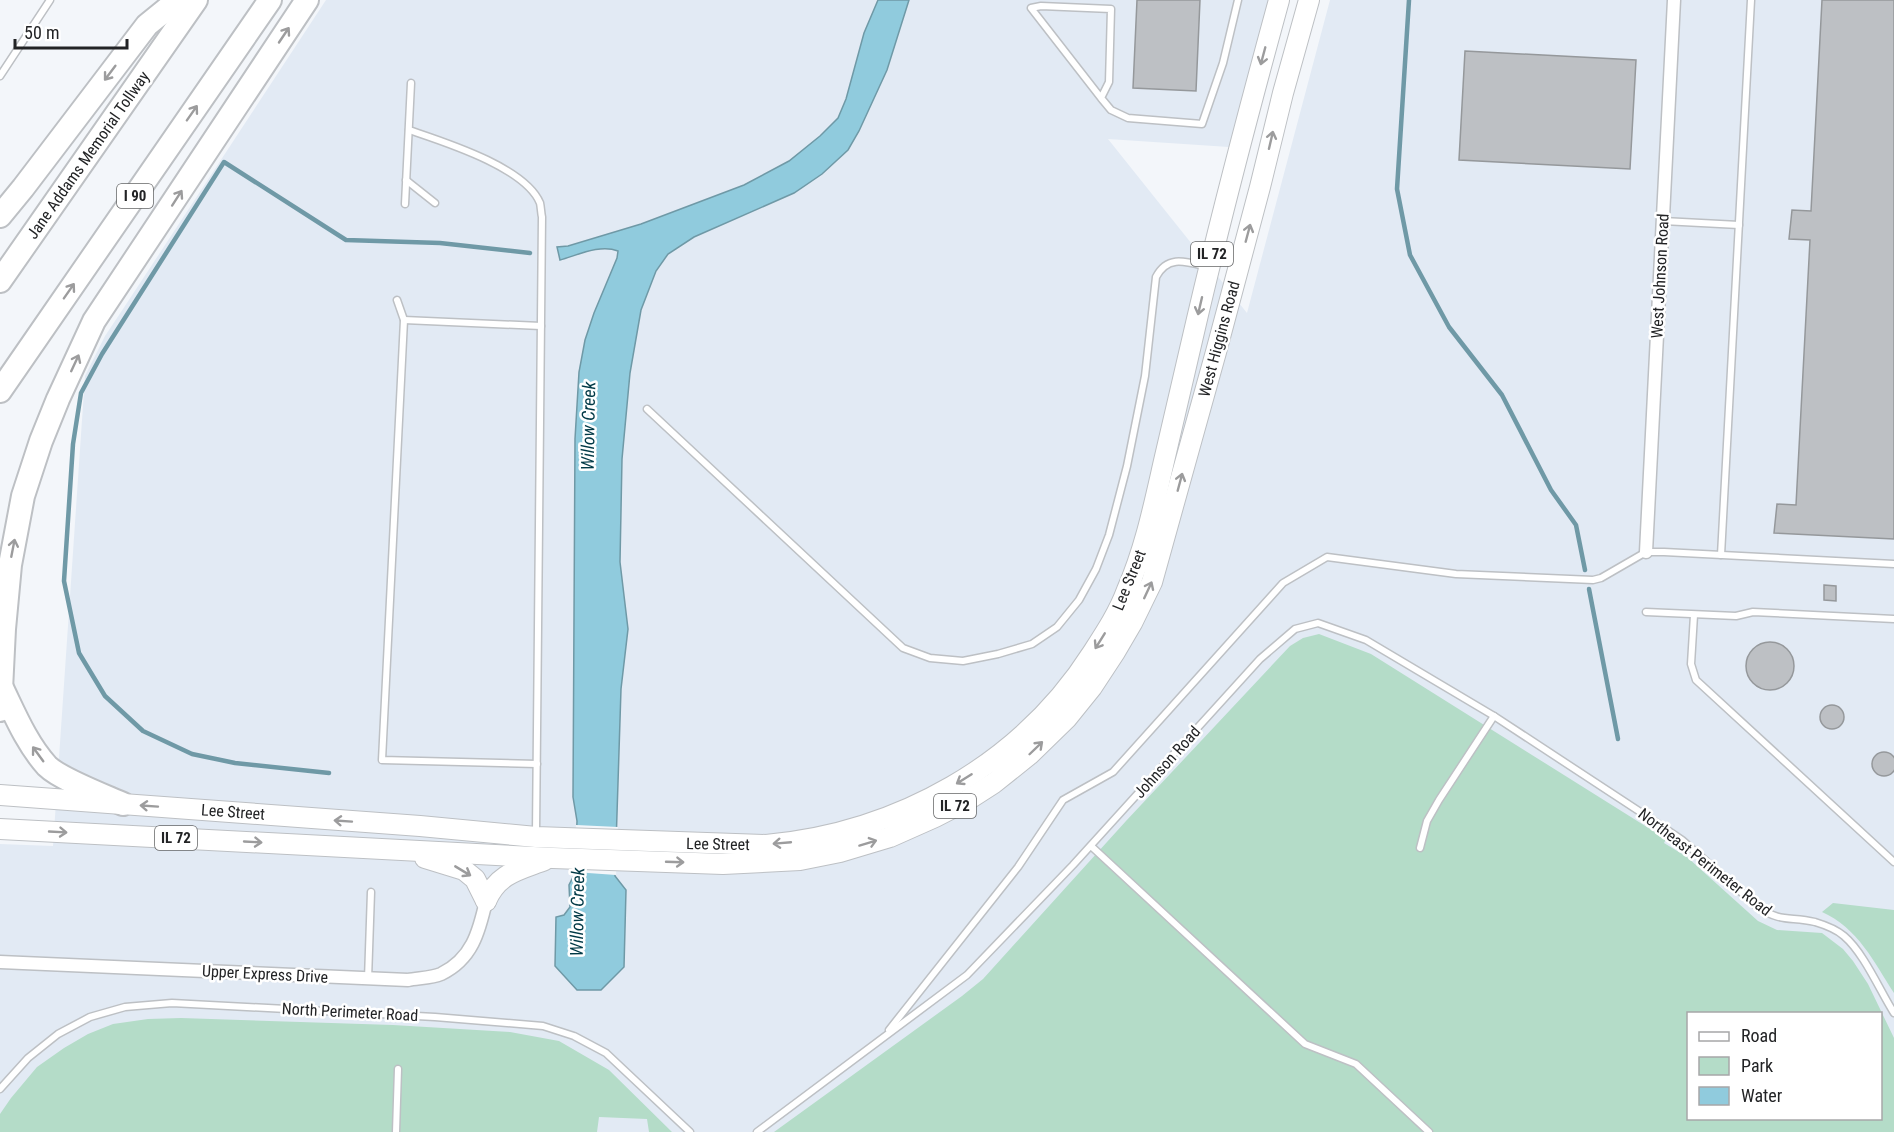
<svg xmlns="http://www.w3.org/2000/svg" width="1894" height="1132" font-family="'Roboto Condensed',sans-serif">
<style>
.built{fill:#e2eaf4;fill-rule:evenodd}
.green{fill:#b4dcc8;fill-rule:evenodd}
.water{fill:#90cbdd;stroke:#6f99a6;stroke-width:1.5}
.pier{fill:#f3f6fa}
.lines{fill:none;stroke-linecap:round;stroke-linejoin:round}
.stream{stroke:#6f99a6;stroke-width:4.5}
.building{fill:#bdc0c4;stroke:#95989b;stroke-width:1.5}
.lane-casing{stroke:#bdc0c4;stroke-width:9}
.street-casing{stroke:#bdc0c4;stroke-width:15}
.primary-casing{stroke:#bdc0c4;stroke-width:22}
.highway-casing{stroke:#bdc0c4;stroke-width:26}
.lane{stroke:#fff;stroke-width:6}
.street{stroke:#fff;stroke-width:12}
.primary{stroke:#fff;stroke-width:20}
.highway{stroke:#fff;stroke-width:22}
.oneway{stroke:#9c9c9d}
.labels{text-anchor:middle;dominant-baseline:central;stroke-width:5;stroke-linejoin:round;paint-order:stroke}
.shield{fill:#fff;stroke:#646566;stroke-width:1.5}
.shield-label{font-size:15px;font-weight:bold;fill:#222325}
.street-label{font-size:16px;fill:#222325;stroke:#fff}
.water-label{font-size:18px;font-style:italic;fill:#003946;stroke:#fff}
</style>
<rect width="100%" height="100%" fill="#f3f6fa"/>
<path class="built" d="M326 0H1269L1229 147 1108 139 1247 313 1330 0H1894V1132H0V844L53 846 85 376 105 336 121 312ZM1688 1014H1880V1118H1688Z"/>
<g class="green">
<path d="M1319 634 1371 654 1666 839 1664 843 1687 857 1758 921 1777 930 1822 933 1843 949 1853 961 1868 984 1894 1038V1132H774L962 996 983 979 1126 821 1290 646 1303 638ZM1688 1014H1880V1118H1688Z"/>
<path d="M1833 903 1894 910V993C1874 962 1858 928 1822 912Z"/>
<path d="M181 1018 393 1025 510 1032 559 1041 609 1070 672 1132H649L647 1119 599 1117 597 1132H0V1114L11 1098 37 1067 64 1048 88 1034 113 1024 148 1019Z"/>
</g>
<path class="water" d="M878 0H909L887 70 859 131 848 150 822 174 794 193 694 237 668 254 656 271 641 310 630 373 622 459 620 562 628 629 621 689 615 876 626 890 624 967 601 990H577L555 966 556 917 564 915 570 907 569 885 575 873 577 821 573 797 575 439 579 372 585 340 594 313 617 258 618 251C600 244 578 255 560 260L557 247 568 246 641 224 744 185 789 161 820 136 838 118 846 99 864 33Z"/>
<path class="pier" d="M576 825 618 827 616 875 574 872Z"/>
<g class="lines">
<g class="stream">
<path d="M1409 0 1397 189 1410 255 1449 327 1502 395 1551 490 1576 525 1585 570"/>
<path d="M1589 589 1618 739"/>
<path d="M329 773 235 763 192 754 143 731 105 696 79 653 64 581 73 444 81 393 102 354 224 162 346 240 440 243 530 253"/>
</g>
</g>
<g class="building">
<path d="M1137 0H1200L1196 91 1133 88Z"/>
<path d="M1822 0H1894V539L1774 533 1777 504 1796 505 1810 240 1789 239 1792 210 1811 211Z"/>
<path d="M1465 51 1636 60 1630 169 1459 160Z"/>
<path d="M1824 585 1836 586V601L1824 600Z"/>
<circle cx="1770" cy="666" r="24"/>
<circle cx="1832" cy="717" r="12"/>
<circle cx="1884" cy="764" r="12"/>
</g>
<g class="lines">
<g class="lane-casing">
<g id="lane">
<path d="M0 76 50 0"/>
<path d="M1101 98 1109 82 1111 9 1041 6 1031 8 1101 98 1111 110 1128 118 1202 124 1223 63 1238 0"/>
<path d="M409 130C444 142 525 167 540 203 541 207 541 213 542 217L536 833"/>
<path d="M406 180 435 203"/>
<path d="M405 204 411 83"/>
<path d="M1663 221 1739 225"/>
<path d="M397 300 404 320 382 760 537 764"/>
<path d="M404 320 541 326"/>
<path d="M647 409 903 648 930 658 963 661 998 654 1032 644 1057 627 1079 600 1096 569 1109 535 1127 466 1145 376 1156 277C1168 254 1187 262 1208 267"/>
<path d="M1721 555 1751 0"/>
<path d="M1646 612 1736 616 1753 612 1894 619"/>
<path d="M1694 615 1691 664 1696 680 1894 862"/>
<path d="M1091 846 1305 1044 1356 1064 1429 1132"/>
<path d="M1420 848 1427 821 1439 800 1494 716"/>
<path d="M368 979 371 892"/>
<path d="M889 1030 1018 867 1063 800 1113 772 1283 583 1327 557 1456 574 1593 580 1601 578 1646 552H1664L1894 564"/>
<path d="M0 1089 28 1058 58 1034 90 1017 125 1007 172 1003 435 1017 543 1026 574 1036 606 1053 690 1132"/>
<path d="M396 1132 398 1069"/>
<path d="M757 1132 967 975 1073 865 1260 659 1295 629 1318 623 1366 640 1494 716 1651 819 1682 840 1758 907C1781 923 1791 916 1815 922 1825 925 1836 929 1844 936 1864 953 1880 991 1894 1013"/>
</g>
</g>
<g class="street-casing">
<g id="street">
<path d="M1646 552 1674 0"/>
<path d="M0 962 408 980C418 978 432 978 441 974 472 959 479 932 486 901"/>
</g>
</g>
<g class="primary-casing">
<g id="primary">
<path d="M0 795 420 826 536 837 766 845C898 833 1021 765 1093 652 1106 632 1119 612 1127 590 1145 549 1154 505 1164 461 1175 414 1186 366 1197 319 1222 212 1250 106 1279 0"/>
<path d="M0 829 553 858 723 864 800 860 840 852 890 837 935 817 966 801 994 783 1029 755 1067 718 1092 687 1115 652 1132 623 1152 582 1216 352 1260 187 1283 93 1309 0"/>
<path d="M425 858 464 870 475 879 486 901"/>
<path d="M486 901C498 873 519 870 545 860"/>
</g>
</g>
<g class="highway-casing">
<g id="highway">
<path d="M0 216 23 188 147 25 178 0"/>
<path d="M0 281 196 0"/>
<path d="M0 391 270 0"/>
<path d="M2 688C15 715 27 744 47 766 60 779 105 796 123 804"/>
<path d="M0 710 4 629 10 565 23 496 41 441 58 399 94 321 307 0"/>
</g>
</g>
<use href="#lane" class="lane"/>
<use href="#street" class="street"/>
<use href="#primary" class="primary"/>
<use href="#highway" class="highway"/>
</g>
<defs><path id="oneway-shaft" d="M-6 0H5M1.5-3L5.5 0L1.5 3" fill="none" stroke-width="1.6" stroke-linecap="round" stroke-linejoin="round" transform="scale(1.5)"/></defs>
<g class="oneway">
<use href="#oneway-shaft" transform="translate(284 35) rotate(-56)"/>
<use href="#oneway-shaft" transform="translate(1263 56) rotate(105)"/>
<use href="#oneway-shaft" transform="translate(110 73) rotate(127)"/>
<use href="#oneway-shaft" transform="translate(192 113) rotate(-55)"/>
<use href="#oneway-shaft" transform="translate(1271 140) rotate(-77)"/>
<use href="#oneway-shaft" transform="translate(177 198) rotate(-57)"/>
<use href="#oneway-shaft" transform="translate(1248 233) rotate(-75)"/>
<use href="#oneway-shaft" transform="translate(69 291) rotate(-55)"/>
<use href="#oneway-shaft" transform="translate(1200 306) rotate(103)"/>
<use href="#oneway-shaft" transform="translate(75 363) rotate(-65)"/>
<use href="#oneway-shaft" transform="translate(1180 482) rotate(-75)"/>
<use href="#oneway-shaft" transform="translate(13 548) rotate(-79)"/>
<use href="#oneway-shaft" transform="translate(1148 590) rotate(-65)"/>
<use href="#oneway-shaft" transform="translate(1100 641) rotate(122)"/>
<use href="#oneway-shaft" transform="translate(1036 748) rotate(-44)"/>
<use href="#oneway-shaft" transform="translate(38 754) rotate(-126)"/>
<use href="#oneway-shaft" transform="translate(964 779) rotate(148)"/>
<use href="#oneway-shaft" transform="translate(149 806) rotate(-176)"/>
<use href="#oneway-shaft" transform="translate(343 821) rotate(-176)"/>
<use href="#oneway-shaft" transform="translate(58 832) rotate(3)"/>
<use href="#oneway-shaft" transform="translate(253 842) rotate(3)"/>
<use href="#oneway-shaft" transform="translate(782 843) rotate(175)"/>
<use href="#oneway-shaft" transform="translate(868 843) rotate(-17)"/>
<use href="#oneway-shaft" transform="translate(675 862) rotate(2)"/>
<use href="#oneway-shaft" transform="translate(463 871) rotate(31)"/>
</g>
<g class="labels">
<g class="shield">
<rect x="117" y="184" width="36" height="24" rx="4.5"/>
<rect x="1191" y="242" width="42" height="24" rx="4.5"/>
<rect x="934" y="794" width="42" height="24" rx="4.5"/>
<rect x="155" y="826" width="42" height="24" rx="4.5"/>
</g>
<g class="shield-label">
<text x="135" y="196">I 90</text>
<text x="1212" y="254">IL 72</text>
<text x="955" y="806">IL 72</text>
<text x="176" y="838">IL 72</text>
</g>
<g class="street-label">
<text transform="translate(88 155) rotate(-55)">Jane Addams Memorial Tollway</text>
<text transform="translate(1660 276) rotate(-87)">West Johnson Road</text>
<text transform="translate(1219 339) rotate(-75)">West Higgins Road</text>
<text transform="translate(1129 580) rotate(-68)">Lee Street</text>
<text transform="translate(1167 762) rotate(-48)">Johnson Road</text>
<text transform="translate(233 812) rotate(4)">Lee Street</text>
<text transform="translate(718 844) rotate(1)">Lee Street</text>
<text transform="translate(1705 862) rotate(38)">Northeast Perimeter Road</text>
<text transform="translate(265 974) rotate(3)">Upper Express Drive</text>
<text transform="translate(350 1012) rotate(3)">North Perimeter Road</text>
</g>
<g class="water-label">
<text transform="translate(588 426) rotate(-89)">Willow Creek</text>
<text transform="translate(577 912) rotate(-89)">Willow Creek</text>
</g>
</g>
<rect x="1687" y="1012" width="195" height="108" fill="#ffffff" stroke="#a7a7a8" stroke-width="1.5"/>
<rect x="1699" y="1032" width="30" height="9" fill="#ffffff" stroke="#a7a7a8" stroke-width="1.5"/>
<text x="1741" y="1042" font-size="18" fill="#222325">Road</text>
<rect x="1699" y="1057" width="30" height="18" fill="#b4dcc8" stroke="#a7a7a8" stroke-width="1.5"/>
<text x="1741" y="1072" font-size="18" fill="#222325">Park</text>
<rect x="1699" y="1087" width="30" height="18" fill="#90cbdd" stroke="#a7a7a8" stroke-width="1.5"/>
<text x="1741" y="1102" font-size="18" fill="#222325">Water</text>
<path d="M15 39v9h112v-9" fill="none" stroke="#222325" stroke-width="3"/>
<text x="24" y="39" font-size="18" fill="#222325" stroke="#ffffff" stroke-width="4.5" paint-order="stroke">50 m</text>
</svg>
